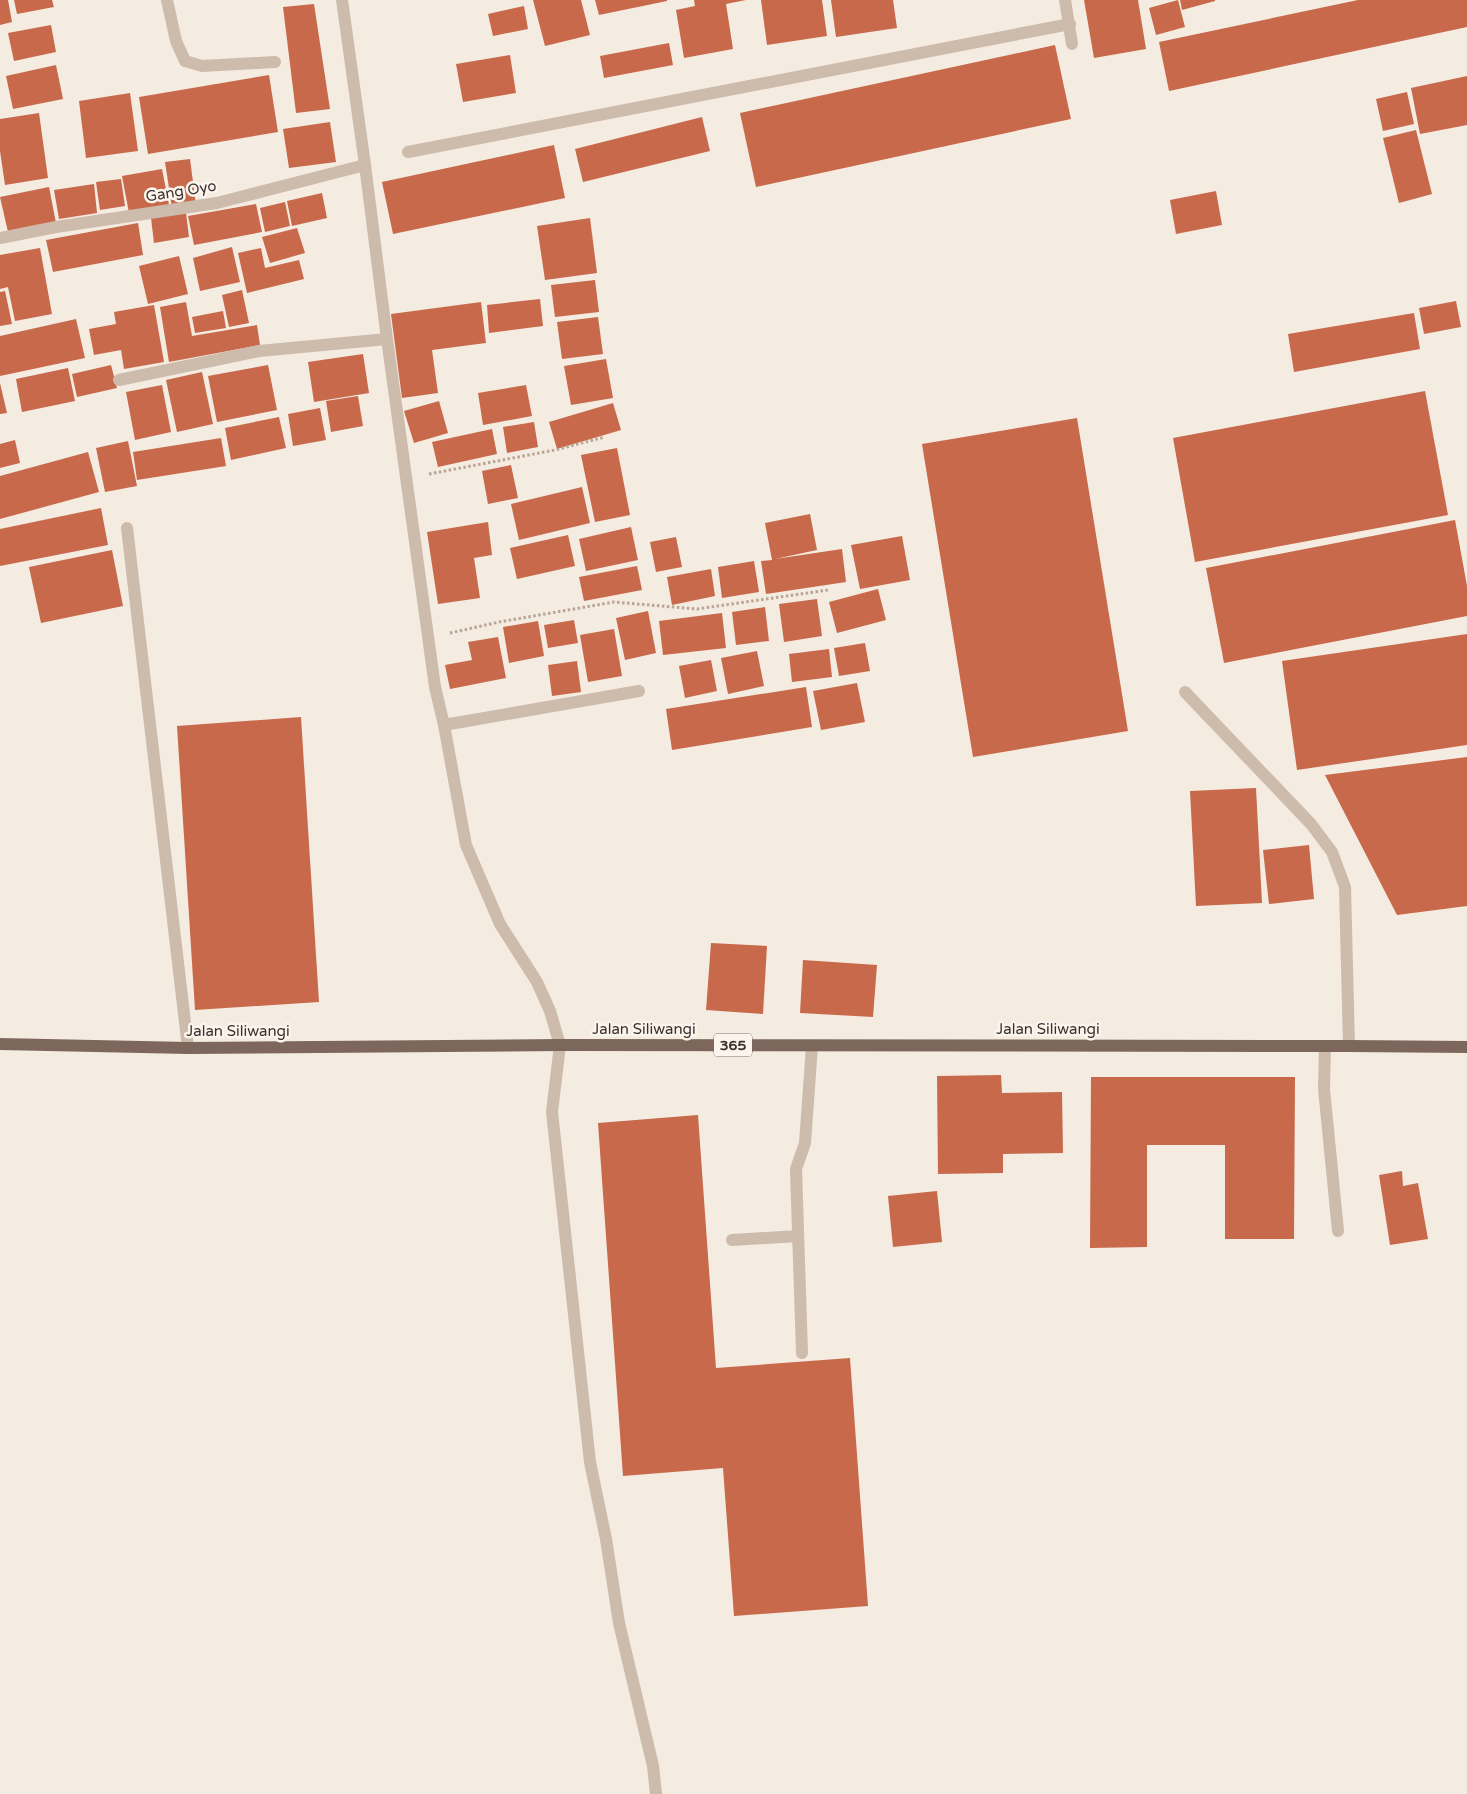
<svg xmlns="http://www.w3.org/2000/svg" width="1467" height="1794" font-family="'Varela Round',sans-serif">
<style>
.building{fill:#c8694b}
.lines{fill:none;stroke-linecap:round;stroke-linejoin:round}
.path{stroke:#b9a596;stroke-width:3;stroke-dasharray:2.5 2.5;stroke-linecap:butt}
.lane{stroke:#cdbbac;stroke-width:12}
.street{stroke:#cdbbac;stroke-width:12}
.primary{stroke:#7d675c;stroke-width:12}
.labels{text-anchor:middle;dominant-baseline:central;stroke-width:5;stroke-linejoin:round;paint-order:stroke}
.shield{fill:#fbf5ee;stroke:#756b66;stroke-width:1}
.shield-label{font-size:14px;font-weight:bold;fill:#3b302b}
.street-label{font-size:15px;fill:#3b302b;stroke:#fbf5ee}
</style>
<rect width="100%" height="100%" fill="#f4ebe1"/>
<g class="building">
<path d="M0 0H8L12 22 0 25Z"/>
<path d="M14 0H52L54 7 17 14Z"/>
<path d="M533 0H581L590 35 545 46Z"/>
<path d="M595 0H667V1L599 15Z"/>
<path d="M694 0H746L726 4 733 49 684 58 676 10 695 6Z"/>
<path d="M761 0H822L827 36 767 45Z"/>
<path d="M831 0H893L897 28 836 37Z"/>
<path d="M1084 0H1138L1146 49 1094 58Z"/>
<path d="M1178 0 1185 27 1156 35 1149 8Z"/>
<path d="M1180 0H1215V1L1182 10Z"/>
<path d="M1358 0H1467V27L1169 91 1159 42Z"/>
<path d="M314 4 330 109 296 113 283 7Z"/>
<path d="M524 6 528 29 493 36 488 14Z"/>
<path d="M51 25 56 52 14 61 8 33Z"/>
<path d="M669 43 673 65 604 78 600 56Z"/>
<path d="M1055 45 1071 119 756 187 740 113Z"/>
<path d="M510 55 516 93 463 102 456 64Z"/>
<path d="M56 65 63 99 13 109 6 76Z"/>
<path d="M269 75 278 132 148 154 139 97Z"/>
<path d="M1467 76V125L1420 134 1411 88Z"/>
<path d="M1407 92 1414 124 1383 131 1376 99Z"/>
<path d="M130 93 138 151 86 158 79 101Z"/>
<path d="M39 113 48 178 5 185 0 151V119Z"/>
<path d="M702 117 710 151 583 182 575 149Z"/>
<path d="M330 122 336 162 289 168 283 129Z"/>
<path d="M1416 130 1432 194 1399 203 1383 138Z"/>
<path d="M554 145 565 198 393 234 382 182Z"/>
<path d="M190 159 196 205 172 208 165 162Z"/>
<path d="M162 169 169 205 129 213 122 176Z"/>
<path d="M121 179 125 206 100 210 96 182Z"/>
<path d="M94 184 97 213 59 219 54 190Z"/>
<path d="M49 187 56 223 8 232 0 197Z"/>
<path d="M1216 191 1222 225 1176 234 1170 200Z"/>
<path d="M322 193 327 218 292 226 287 201Z"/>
<path d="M285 202 290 226 265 232 260 208Z"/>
<path d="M256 204 262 232 194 245 188 216Z"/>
<path d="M186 213 189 237 154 243 151 218Z"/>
<path d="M590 218 597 273 545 280 537 226Z"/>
<path d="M138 223 143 255 53 272 46 240Z"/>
<path d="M297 228 305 253 270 263 262 237Z"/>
<path d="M232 247 240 282 200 291 193 258Z"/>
<path d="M40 248 52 314 15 321 8 287 0 289V255Z"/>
<path d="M261 248 265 268 299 260 304 279 247 293 238 253Z"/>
<path d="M179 256 188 294 148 304 139 266Z"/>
<path d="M595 280 599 312 555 317 551 285Z"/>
<path d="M242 290 249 323 229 327 222 295Z"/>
<path d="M5 291 12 324 0 326V292Z"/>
<path d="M540 299 543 326 489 333 487 305Z"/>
<path d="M1456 301 1461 327 1424 334 1419 308Z"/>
<path d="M186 302 192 336 257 325 260 345 169 362 160 307Z"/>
<path d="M481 302 486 343 432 350 438 393 402 398 391 314Z"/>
<path d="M154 305 164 362 124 369 121 350 94 355 89 329 116 324 114 312Z"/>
<path d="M223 311 226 328 195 333 192 317Z"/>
<path d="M1414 313 1420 349 1294 372 1288 334Z"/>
<path d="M598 317 603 354 562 359 557 322Z"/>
<path d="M76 319 85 358 0 376V336Z"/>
<path d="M363 354 369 393 314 402 308 362Z"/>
<path d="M606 359 613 398 571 405 564 366Z"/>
<path d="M111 365 117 388 77 397 72 374Z"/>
<path d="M268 365 277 410 217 422 208 376Z"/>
<path d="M68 368 75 401 22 412 16 379Z"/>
<path d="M202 372 213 424 177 432 166 380Z"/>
<path d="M0 383 7 413 0 414Z"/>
<path d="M162 385 171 432 135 440 126 392Z"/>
<path d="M526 385 532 416 483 425 478 393Z"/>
<path d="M1425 391 1448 515 1195 562 1173 438Z"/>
<path d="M358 396 363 426 331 432 326 401Z"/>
<path d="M439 401 448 433 414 443 404 411Z"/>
<path d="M613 403 621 430 557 449 549 422Z"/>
<path d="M320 408 326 440 293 446 288 414Z"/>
<path d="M279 417 286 448 231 460 225 428Z"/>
<path d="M1077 418 1128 731 973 757 922 444Z"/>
<path d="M534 422 538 447 507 453 503 427Z"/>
<path d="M492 429 497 454 438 467 432 442Z"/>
<path d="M221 438 226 466 137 480 133 452Z"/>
<path d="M15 440 20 463 0 468V444Z"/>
<path d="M128 441 137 486 105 492 96 448Z"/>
<path d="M617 448 630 515 595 522 581 455Z"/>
<path d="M88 452 99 492 0 519V476Z"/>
<path d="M511 465 518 498 488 504 482 471Z"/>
<path d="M582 487 590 523 519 540 511 504Z"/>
<path d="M101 508 108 545 0 566V529Z"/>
<path d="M810 514 817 550 775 559 842 549 846 582 766 594 761 561 772 560 765 523Z"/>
<path d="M1455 520 1467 586V616L1224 663 1206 568Z"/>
<path d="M488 522 492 555 474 558 480 598 438 604 427 532Z"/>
<path d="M631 527 638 560 586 571 579 539Z"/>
<path d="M568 535 575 566 517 579 510 548Z"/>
<path d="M902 536 910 580 860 589 851 545Z"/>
<path d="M676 537 682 567 656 572 650 542Z"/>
<path d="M112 550 123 606 41 623 29 567Z"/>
<path d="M754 561 759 592 722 598 718 567Z"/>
<path d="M637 566 642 590 584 601 579 577Z"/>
<path d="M711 569 715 596 672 605 667 577Z"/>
<path d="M878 589 886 620 837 633 829 602Z"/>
<path d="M817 599 822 636 784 642 779 604Z"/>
<path d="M765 607 769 641 736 645 732 612Z"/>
<path d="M648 611 656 653 625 660 616 618Z"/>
<path d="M722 613 726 648 663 655 659 621Z"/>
<path d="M574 620 578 643 548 648 544 625Z"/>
<path d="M538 621 544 656 509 663 503 627Z"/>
<path d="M614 629 622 676 588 682 580 635Z"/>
<path d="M1467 634V745L1297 770 1282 661Z"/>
<path d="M498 637 506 678 450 689 445 665 472 660 468 642Z"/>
<path d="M865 643 870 671 839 676 834 648Z"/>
<path d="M829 649 832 677 792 682 789 654Z"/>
<path d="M757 651 764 686 728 694 721 658Z"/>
<path d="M711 660 717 691 685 698 679 666Z"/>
<path d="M577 661 581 692 552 696 548 665Z"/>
<path d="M857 683 865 722 821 730 813 691Z"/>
<path d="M806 687 812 727 672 750 666 709Z"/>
<path d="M301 717 319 1002 195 1010 177 726Z"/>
<path d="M1467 757V906L1397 915 1325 775Z"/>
<path d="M1256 788 1262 903 1196 906 1190 791Z"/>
<path d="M1309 845 1314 899 1269 904 1263 850Z"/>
<path d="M711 943 767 946 763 1014 706 1010Z"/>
<path d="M803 960 877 965 873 1017 800 1013Z"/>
<path d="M1001 1075 1002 1093 1062 1092 1063 1153 1003 1154V1173L938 1174 937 1076Z"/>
<path d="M1091 1077H1295L1294 1239H1225V1145H1147V1247L1090 1248Z"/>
<path d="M698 1115 716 1368 850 1358 868 1606 734 1616 723 1468 623 1476 598 1123Z"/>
<path d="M1402 1171 1403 1186 1418 1183 1428 1239 1390 1245 1379 1175Z"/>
<path d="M937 1191 942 1242 893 1247 888 1196Z"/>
</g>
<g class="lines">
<g class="path">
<path d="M429 474 555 450 605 437"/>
<path d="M450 633 499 622 614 602 697 609 828 590"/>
</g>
<g class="lane">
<path d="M167 0 176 41 185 61 202 66 275 62"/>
<path d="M1065 0 1072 44"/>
<path d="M408 152 1070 24"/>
<path d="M1185 692 1311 824 1332 852 1345 887 1349 1046"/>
<path d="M560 1045 552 1112 590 1462 606 1539 619 1623 653 1766 656 1794"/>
<path d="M1325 1046 1324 1089 1338 1231"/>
<path d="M732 1240 798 1236"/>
<path d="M802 1353 796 1169 805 1143 812 1046"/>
</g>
<g class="street">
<path d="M342 0 365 165 387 339 435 687 444 725 466 845 500 924 537 982 550 1011 560 1045"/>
<path d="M0 238 56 227 217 203 365 165"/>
<path d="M119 380 259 351 387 339"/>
<path d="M127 528 188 1048"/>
<path d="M444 725 639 691"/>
</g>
<path class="primary" d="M0 1044 188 1048 560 1045 1349 1046 1467 1047"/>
</g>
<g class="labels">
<rect class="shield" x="714" y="1033.5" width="38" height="23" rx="4"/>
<g class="shield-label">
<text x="733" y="1045">365</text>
</g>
<g class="street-label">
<text transform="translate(181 191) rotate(-9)">Gang Oyo</text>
<text x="644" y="1029">Jalan Siliwangi</text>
<text x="1048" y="1029">Jalan Siliwangi</text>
<text x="238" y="1031">Jalan Siliwangi</text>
</g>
</g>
</svg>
